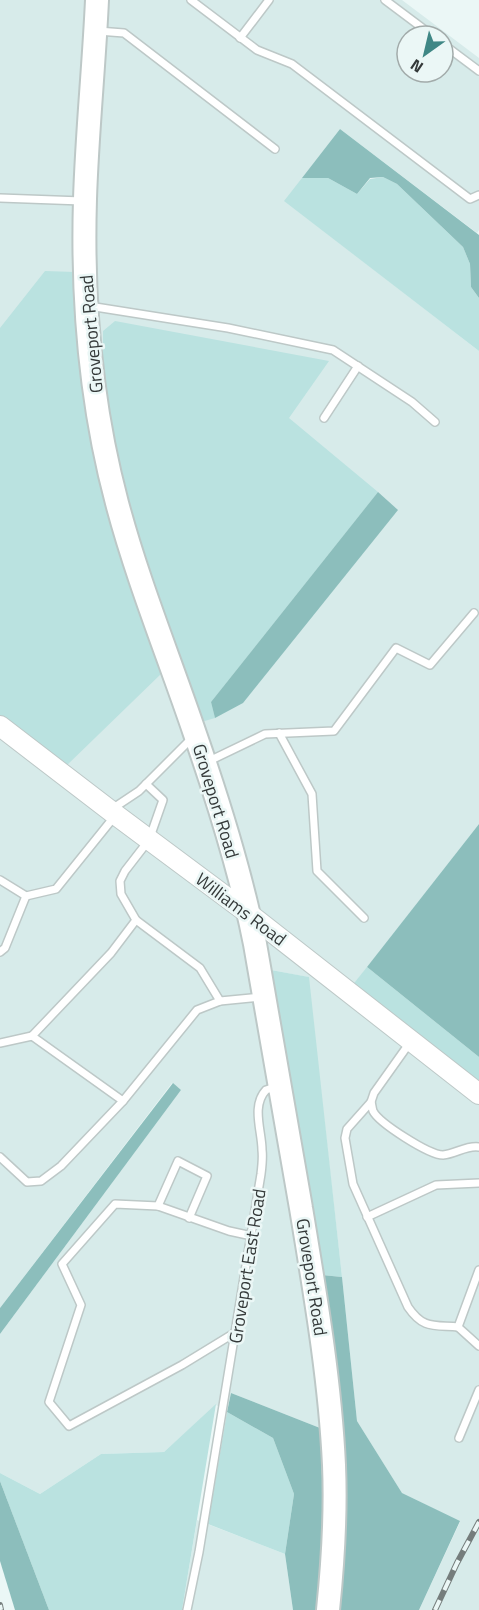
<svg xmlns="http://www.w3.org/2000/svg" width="479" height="1610" font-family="'Titillium Web',sans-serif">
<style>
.built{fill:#d7ebea;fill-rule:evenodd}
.green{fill:#bae2e0}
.forest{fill:#8cbebc}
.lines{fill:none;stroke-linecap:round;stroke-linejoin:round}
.lane-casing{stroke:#bdc8c7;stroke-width:10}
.secondary-casing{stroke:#bdc8c7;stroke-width:22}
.primary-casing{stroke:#bdc8c7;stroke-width:26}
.lane{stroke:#fff;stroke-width:7}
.secondary{stroke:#fff;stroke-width:20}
.primary{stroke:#fff;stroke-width:22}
.rail-casing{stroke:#757d7c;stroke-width:6}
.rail{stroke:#ebf7f6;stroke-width:4;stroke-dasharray:11;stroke-linecap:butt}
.labels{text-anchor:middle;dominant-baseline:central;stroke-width:5;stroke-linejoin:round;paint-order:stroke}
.street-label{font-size:18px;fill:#343939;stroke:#ebf7f6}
</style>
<rect width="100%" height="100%" fill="#ebf7f6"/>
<g class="built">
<path d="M0 0H402L479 58V230L477 233 340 129 285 201 479 351V824L352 987 479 1085V1610H419L460 1522 402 1493 357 1421 342 1277 308 977 271 970 342 1433 320 1428 231 1393 227 1412 216 1405 164 1452 101 1454 40 1494 0 1473V1334L181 1090 172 1083 0 1308ZM407 36H443V72H407Z"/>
<path d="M197 1520 285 1554 293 1610H182Z"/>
</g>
<g class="green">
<path d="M383 177 397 184 463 247 470 264 471 287 479 298V351L284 201 302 178H328L357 194 370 179Z"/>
<path d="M45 271 75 272 80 372 98 461 163 672 64 768 0 718V328Z"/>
<path d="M115 321 329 361 289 418 378 492 211 702 215 718 201 722 140 544 114 440 103 366V331Z"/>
<path d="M367 967 479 1057V1085L351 987Z"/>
<path d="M271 970 309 977 342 1277 322 1275Z"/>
<path d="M216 1404 182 1610H49L0 1481V1473L40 1494 101 1454 164 1452Z"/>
<path d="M227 1412 273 1438 294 1494 285 1554 208 1524Z"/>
</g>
<g class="forest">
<path d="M340 129 479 235V298L471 287 470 264 463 247 397 184 383 177 370 178 357 194 328 178H302Z"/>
<path d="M378 492 398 510 243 703 215 718 211 702Z"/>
<path d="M479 824V1057L367 967Z"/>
<path d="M173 1083 181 1090 0 1334V1308Z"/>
<path d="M322 1275 342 1277 357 1421 402 1493 460 1521 419 1610H337Z"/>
<path d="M231 1393 320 1428 324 1525 318 1610H293L285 1554 294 1494 273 1438 227 1412Z"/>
<path d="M0 1481 49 1610H15L0 1561Z"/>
</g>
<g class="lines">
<g class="lane-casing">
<g id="lane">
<path d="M191 0 257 50 292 64 470 199 479 195"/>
<path d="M385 0 433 36"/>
<path d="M98 31 124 33 275 149"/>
<path d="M240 38 269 0"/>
<path d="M443 44 479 71"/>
<path d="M0 198 82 201"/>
<path d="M89 306 228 328 333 350 412 402 435 422"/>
<path d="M324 418 358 366"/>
<path d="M279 733 312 794 317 871 364 918"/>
<path d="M207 762 265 734 334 731 396 648 430 665 474 613"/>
<path d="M146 784 163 800 149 840 125 871 120 881 121 894 136 920 200 968 220 1001"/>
<path d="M112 809 139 791 193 737"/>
<path d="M0 880 26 896 56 889 114 817"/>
<path d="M136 920 111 953 32 1036 123 1101 197 1010 220 1001 262 997"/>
<path d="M0 952 5 948 26 896"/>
<path d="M411 1041 374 1093 371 1102 347 1129 345 1138 353 1184 408 1307C423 1329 433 1325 458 1327"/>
<path d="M0 1043 32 1036"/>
<path d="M371 1102C372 1105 372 1108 373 1111 379 1123 429 1155 443 1155 456 1154 466 1145 479 1147"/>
<path d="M0 1157 27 1182 41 1181 61 1166 123 1101"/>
<path d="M158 1206 178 1161 207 1176 189 1218"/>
<path d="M367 1217 436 1185 479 1183"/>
<path d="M479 1270 458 1327 479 1346"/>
<path d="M236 1332 182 1365 69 1426 49 1402 81 1305 62 1264 115 1204 158 1206 229 1231 252 1236"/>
<path d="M459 1438 479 1390"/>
<path d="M187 1610 199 1552 261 1174C262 1166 263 1158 262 1150 262 1131 251 1106 266 1090L278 1086"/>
</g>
</g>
<g class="secondary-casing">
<path id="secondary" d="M0 726 116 815 249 914 479 1094"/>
</g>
<g class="primary-casing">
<path id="primary" d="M97 0C94 66 87 133 85 199 82 299 91 406 117 503 138 582 169 657 195 734 219 803 241 873 255 944 271 1032 286 1120 301 1208 315 1293 330 1379 334 1465 336 1513 333 1562 328 1610"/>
</g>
<use href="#lane" class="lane"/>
<use href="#secondary" class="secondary"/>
<use href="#primary" class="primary"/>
<g class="rail-casing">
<g id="rail">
<path d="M0 1605 1 1610"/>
<path d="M435 1610 457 1563 479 1522"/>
</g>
</g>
<use href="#rail" class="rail"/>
</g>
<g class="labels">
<g class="street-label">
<text transform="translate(91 334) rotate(-95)">Groveport Road</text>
<text transform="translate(216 801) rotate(73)">Groveport Road</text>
<text transform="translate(241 909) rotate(37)">Williams Road</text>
<text transform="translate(247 1266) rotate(-81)">Groveport East Road</text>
<text transform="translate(312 1277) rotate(81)">Groveport Road</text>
</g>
</g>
<g transform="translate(425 54) rotate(214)"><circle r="28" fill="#ebf7f6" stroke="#a2abaa" stroke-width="1.5"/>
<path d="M0-4.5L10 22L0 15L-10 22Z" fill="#3f8785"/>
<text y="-9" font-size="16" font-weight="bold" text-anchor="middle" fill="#343939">N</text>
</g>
</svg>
